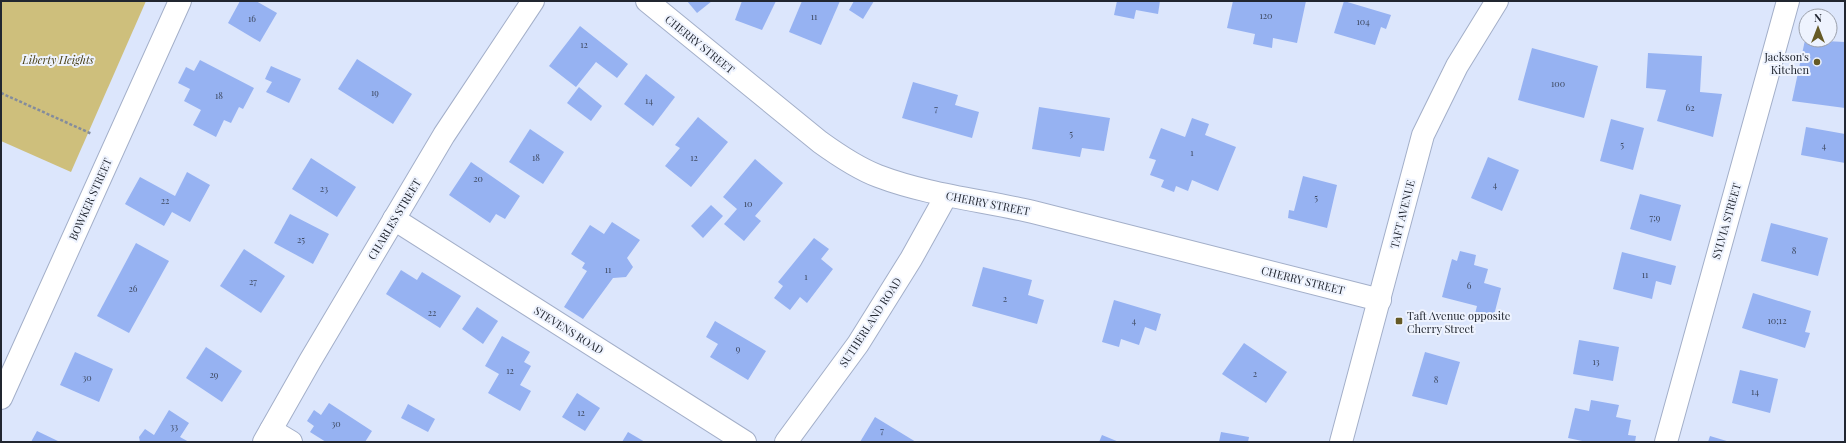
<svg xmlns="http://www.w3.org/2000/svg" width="1846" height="443" font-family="'Playfair Display',serif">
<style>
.green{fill:#cebf7c}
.building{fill:#96b2f2}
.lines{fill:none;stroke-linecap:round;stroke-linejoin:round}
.minor-casing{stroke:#a3afc9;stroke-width:24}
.tertiary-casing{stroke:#a3afc9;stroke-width:24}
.path{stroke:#848c9c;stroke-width:2.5;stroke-dasharray:3 2;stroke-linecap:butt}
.minor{stroke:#fff;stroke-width:22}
.tertiary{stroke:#fff;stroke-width:22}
.poi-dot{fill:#655a26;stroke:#eef3fe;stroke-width:1.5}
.labels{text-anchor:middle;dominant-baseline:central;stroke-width:4;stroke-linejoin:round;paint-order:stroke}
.number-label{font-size:9px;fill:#3e4960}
.street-label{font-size:11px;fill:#212630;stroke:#eef3fe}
.poi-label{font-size:11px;fill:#212630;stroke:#eef3fe;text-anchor:end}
.park-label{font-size:11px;font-style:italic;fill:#483f16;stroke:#eef3fe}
</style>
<rect width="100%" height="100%" fill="#dce6fc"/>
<path class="green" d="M1 1H146L71 172 1 141Z"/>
<g class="building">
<path d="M240 1H256L277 13 260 42 228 23Z"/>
<path d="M687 1H712L697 13Z"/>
<path d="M742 1H776L762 30 735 20Z"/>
<path d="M802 1H840L821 45 789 32Z"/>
<path d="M854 1H874L863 19 849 10Z"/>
<path d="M1117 1H1160L1158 14 1136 10 1134 19 1114 15Z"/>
<path d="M1233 1H1306L1297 43 1273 38 1272 48 1253 44 1255 34 1227 28Z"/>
<path d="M1344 1 1391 15 1386 29 1381 27 1375 45 1334 33Z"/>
<path d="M580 26 628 64 617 78 596 62 576 87 549 66Z"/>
<path d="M1805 40 1845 42V108L1792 101Z"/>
<path d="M1532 48 1598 66 1584 118 1518 100Z"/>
<path d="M1648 53 1702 56 1700 92 1722 94 1713 137 1657 121 1666 90 1646 88Z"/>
<path d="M357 59 412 94 393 124 338 89Z"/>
<path d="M200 60 254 88 243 109 239 107 231 123 224 120 216 137 193 125 201 110 184 101 190 89 178 83 186 67 194 71Z"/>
<path d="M271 66 301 79 289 103 266 92 272 82 265 79Z"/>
<path d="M646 74 675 97 653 126 624 104Z"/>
<path d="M913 82 958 95 955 105 979 112 972 138 902 118Z"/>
<path d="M579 87 602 106 591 121 567 103Z"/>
<path d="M1039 107 1110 118 1104 151 1082 148 1080 157 1032 149Z"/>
<path d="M698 117 728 142 691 187 665 166 680 148 675 145Z"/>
<path d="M1192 118 1209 124 1205 135 1236 147 1218 191 1192 180 1188 191 1176 186 1174 192 1161 187 1164 180 1150 175 1156 160 1149 158 1161 128 1185 137Z"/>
<path d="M1611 119 1644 128 1633 170 1600 161Z"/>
<path d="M1806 127 1845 134V163L1801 155Z"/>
<path d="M530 129 564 152 543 184 509 162Z"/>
<path d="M1488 157 1519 170 1502 211 1471 198Z"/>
<path d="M311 158 356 187 337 217 292 189Z"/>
<path d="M755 159 783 183 755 216 761 221 744 241 724 224 737 209 723 197Z"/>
<path d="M471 162 520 196 505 219 496 214 490 223 449 195Z"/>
<path d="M187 172 210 185 190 222 172 212 164 226 125 204 140 177 175 196Z"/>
<path d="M1303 176 1337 185 1327 228 1288 218 1289 210 1294 211Z"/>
<path d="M1640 194 1681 205 1671 241 1630 229Z"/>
<path d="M711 205 723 216 703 238 691 226Z"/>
<path d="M290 214 329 234 313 264 274 243Z"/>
<path d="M612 222 640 240 627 258 633 267 626 277 613 278 583 319 564 307 587 271 582 268 585 263 571 254 590 225 604 234Z"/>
<path d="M1771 223 1828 238 1818 276 1761 261Z"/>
<path d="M814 238 829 249 821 259 833 269 807 303 800 297 790 310 774 298 783 286 778 282Z"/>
<path d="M136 243 169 261 129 333 97 316Z"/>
<path d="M244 249 285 276 261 313 220 286Z"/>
<path d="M1460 251 1476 255 1474 265 1488 269 1484 283 1501 288 1493 319 1475 314 1477 306 1442 297 1452 259 1457 261Z"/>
<path d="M1622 252 1676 266 1671 285 1656 281 1652 299 1613 289Z"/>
<path d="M983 267 1032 280 1028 295 1044 300 1037 324 972 306Z"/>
<path d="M401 270 417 280 422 272 461 296 440 328 386 294Z"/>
<path d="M1753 293 1811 311 1805 332 1810 333 1805 348 1742 328Z"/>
<path d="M1114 300 1161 314 1156 331 1145 327 1139 345 1121 339 1119 347 1102 342Z"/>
<path d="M477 307 498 321 483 344 462 329Z"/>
<path d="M715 321 766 351 748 380 710 357 718 344 706 337Z"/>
<path d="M502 336 530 352 524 362 531 366 520 385 531 391 520 411 488 393 499 374 485 366Z"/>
<path d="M1579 340 1619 347 1613 381 1573 374Z"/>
<path d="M1244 343 1287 372 1266 403 1222 374Z"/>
<path d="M206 347 242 371 222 402 186 378Z"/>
<path d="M75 352 113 369 99 402 60 385Z"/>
<path d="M1425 352 1460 362 1447 405 1412 396Z"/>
<path d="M1740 370 1778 379 1770 413 1732 403Z"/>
<path d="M577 393 600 408 585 431 562 417Z"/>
<path d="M1591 400 1619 405 1616 417 1631 420 1628 435 1636 436 1635 442H1587L1568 438 1575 408 1589 411Z"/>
<path d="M329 403 372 431 365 442H326L310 432 314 426 307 421 314 410 321 415Z"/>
<path d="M408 404 435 419 428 432 401 418Z"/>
<path d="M169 410 189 423 180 437 189 442H140L139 437 145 429 154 435Z"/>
<path d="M875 417 916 442H860Z"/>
<path d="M37 431 60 442H31Z"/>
<path d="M628 432 645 442H622Z"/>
<path d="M1221 432 1249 437 1248 442H1219Z"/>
<path d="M1102 435 1119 442H1099Z"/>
<path d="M1710 436 1730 442H1708Z"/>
</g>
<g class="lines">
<g class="minor-casing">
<g id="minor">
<path d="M647 1 820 142C838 155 857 168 878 176 928 195 981 200 1033 212L1380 300"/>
<path d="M394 219 745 442"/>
<path d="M1 398 180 1"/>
<path d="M271 430 291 442"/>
<path d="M264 442 310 361 444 135 533 1"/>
<path d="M786 442 858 344 911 259 946 196"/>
<path d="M1666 442 1788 1"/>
</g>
</g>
<g class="tertiary-casing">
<path id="tertiary" d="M1341 442 1423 135 1457 66 1497 1"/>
</g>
<path class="path" d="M1 93 92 134"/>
<use href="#minor" class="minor"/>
<use href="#tertiary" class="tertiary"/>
</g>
<g class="poi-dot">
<circle cx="1817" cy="62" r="4"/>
<rect x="1395" y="317" width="8" height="8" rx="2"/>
</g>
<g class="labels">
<g class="number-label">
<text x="1266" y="15">120</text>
<text x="814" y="16">11</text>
<text x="252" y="18">16</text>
<text x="1363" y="21">104</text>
<text x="584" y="44">12</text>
<text x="1558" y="83">100</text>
<text x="375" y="92">19</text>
<text x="219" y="95">18</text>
<text x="649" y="100">14</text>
<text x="1690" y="107">62</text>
<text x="936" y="108">7</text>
<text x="1071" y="133">5</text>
<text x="1622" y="144">5</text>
<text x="1824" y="145">4</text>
<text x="1192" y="152">1</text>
<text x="536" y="157">18</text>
<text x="694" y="157">12</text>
<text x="478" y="178">20</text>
<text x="1495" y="184">4</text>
<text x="324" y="188">23</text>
<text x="1316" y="197">5</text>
<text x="165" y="200">22</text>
<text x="748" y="203">10</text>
<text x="1655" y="217">7;9</text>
<text x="301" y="239">25</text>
<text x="1794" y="250">8</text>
<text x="608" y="269">11</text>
<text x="1645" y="274">11</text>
<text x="806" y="276">1</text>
<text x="253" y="281">27</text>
<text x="1469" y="285">6</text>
<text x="133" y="288">26</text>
<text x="1005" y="298">2</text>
<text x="432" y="312">22</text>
<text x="1134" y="320">4</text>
<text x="1777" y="320">10;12</text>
<text x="738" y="348">9</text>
<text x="1596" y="361">13</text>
<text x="510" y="370">12</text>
<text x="1255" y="373">2</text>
<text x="214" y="374">29</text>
<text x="87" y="377">30</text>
<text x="1436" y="379">8</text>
<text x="1755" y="391">14</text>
<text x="581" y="412">12</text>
<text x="336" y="423">30</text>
<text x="174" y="426">33</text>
<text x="882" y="430">7</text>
</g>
<g class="street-label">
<text transform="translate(700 44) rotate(39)">CHERRY STREET</text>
<text transform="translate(90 199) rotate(-66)">BOWKER STREET</text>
<text transform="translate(988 203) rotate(11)">CHERRY STREET</text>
<text transform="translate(1402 214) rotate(-76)">TAFT AVENUE</text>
<text transform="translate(394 219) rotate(-59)">CHARLES STREET</text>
<text transform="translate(1726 221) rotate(-74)">SYLVIA STREET</text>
<text transform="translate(1303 280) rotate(14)">CHERRY STREET</text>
<text transform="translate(870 322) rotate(-57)">SUTHERLAND ROAD</text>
<text transform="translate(569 330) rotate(32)">STEVENS ROAD</text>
</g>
<g class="poi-label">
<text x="1809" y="56">Jackson's<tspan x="1809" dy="13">Kitchen</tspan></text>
<text x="1407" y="315" text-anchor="start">Taft Avenue opposite<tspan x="1407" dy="13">Cherry Street</tspan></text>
</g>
<g class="park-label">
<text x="58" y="59">Liberty Heights</text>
</g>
</g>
<rect width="1846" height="443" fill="none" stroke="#212630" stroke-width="4"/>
<g transform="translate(1818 28)"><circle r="19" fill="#eef3fe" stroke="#9ca1ac"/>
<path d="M0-3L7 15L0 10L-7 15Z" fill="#655a26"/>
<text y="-6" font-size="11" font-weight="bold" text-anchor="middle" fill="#212630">N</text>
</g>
</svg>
